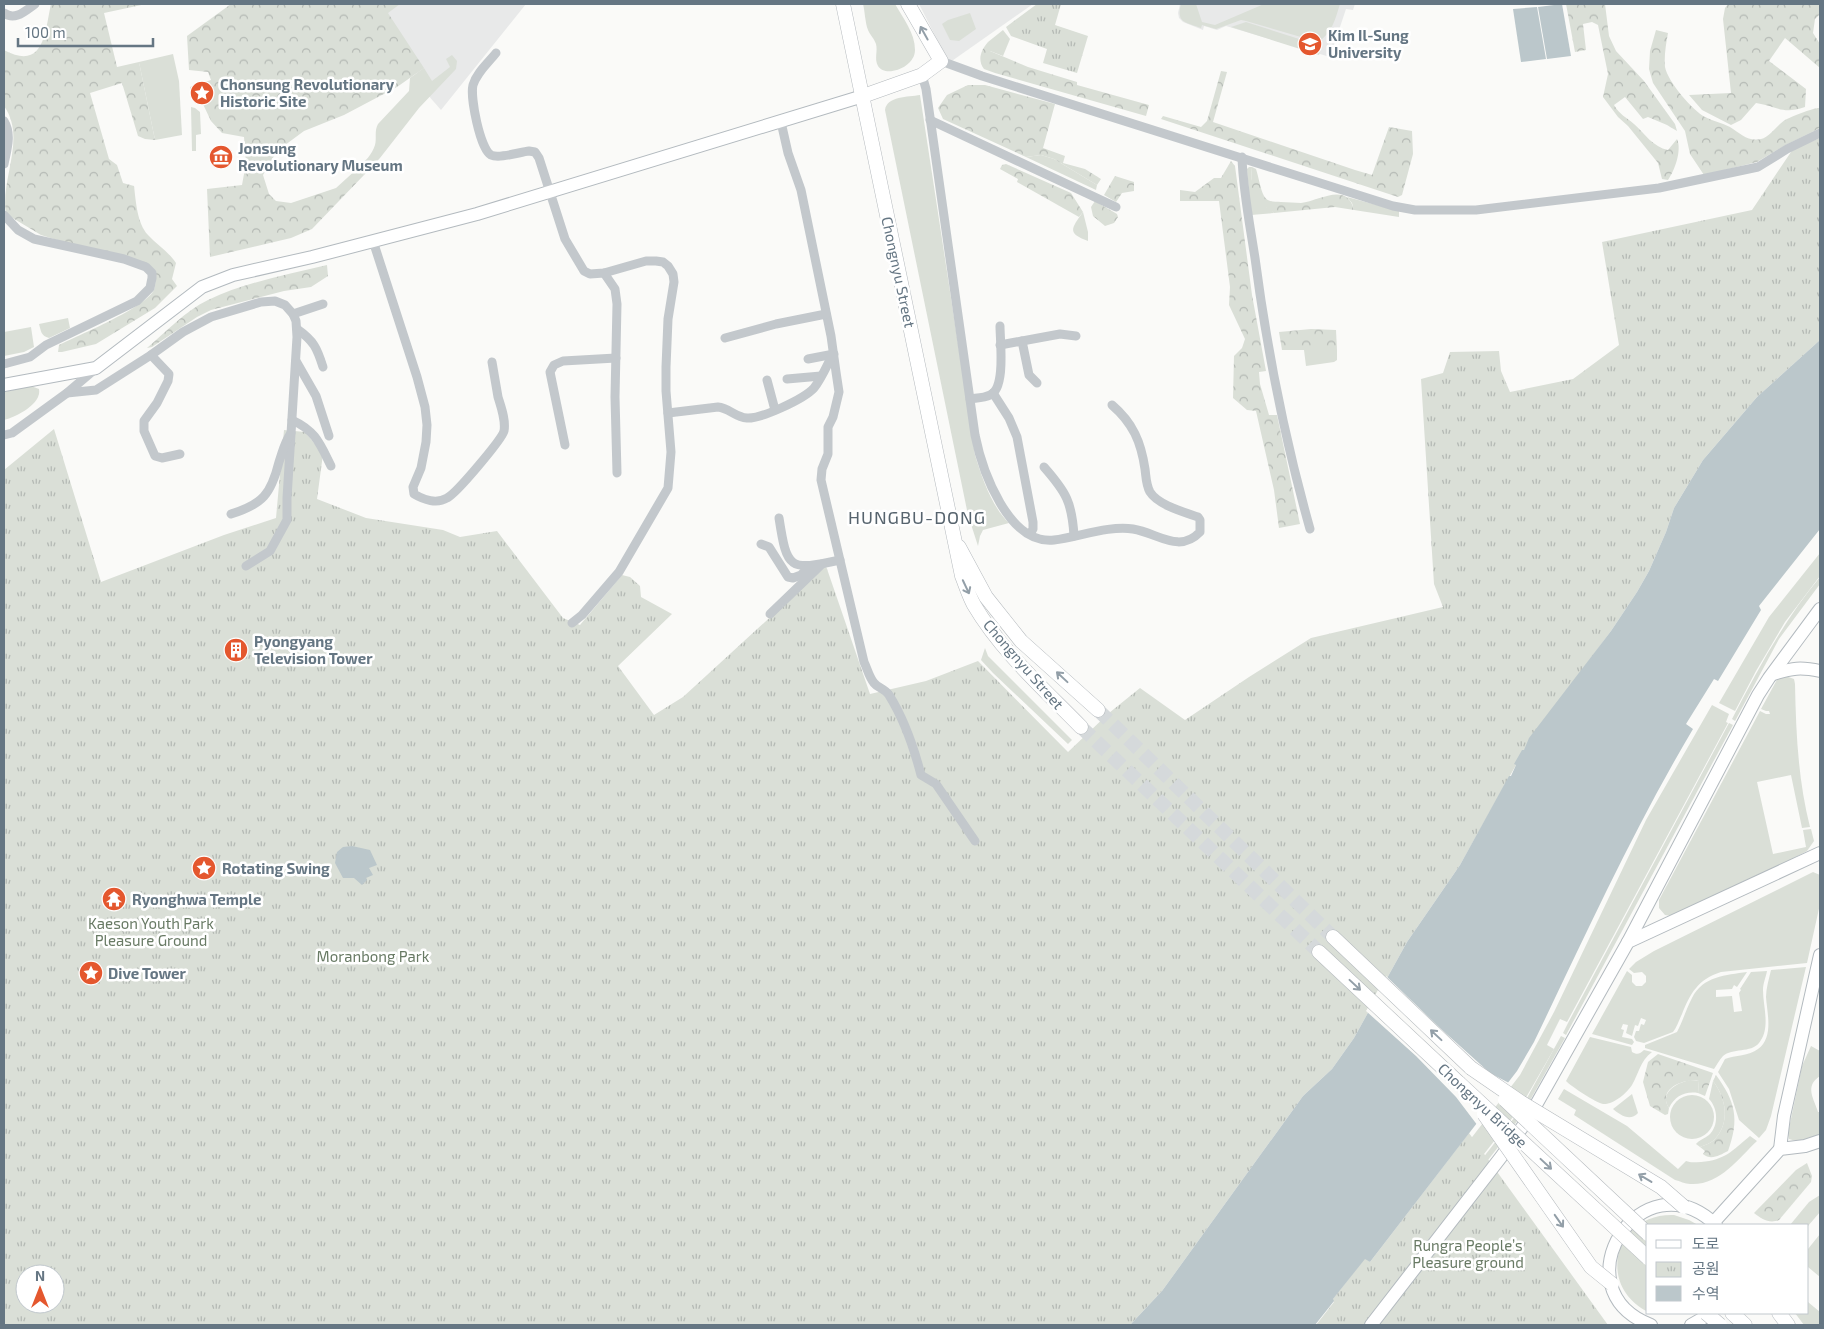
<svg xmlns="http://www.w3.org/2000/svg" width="1824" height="1329" font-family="'Exo 2','Noto Sans KR',sans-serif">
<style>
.built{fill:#e8e9e9}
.green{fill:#dadfd7}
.forest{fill:url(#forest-crowns)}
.park{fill:url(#park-tufts);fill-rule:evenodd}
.water{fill:#bbc7cb}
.pier{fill:#fafaf8}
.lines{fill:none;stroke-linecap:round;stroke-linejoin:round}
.primary-tunnel{stroke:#d5d9db;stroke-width:14;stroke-dasharray:14 7;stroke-linecap:butt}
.secondary-casing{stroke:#b3babf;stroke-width:14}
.primary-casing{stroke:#b5babe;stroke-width:15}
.street{stroke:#c3c8cc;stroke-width:9}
.secondary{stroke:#fff;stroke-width:12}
.primary{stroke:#fff;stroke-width:14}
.primary-bridge-casing{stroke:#b5babe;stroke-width:15;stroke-linecap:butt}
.primary-bridge{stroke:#fff;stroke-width:14}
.oneway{stroke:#939fa8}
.labels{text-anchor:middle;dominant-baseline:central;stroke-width:5;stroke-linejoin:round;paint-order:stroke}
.poi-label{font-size:15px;font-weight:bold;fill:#657683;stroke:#fff;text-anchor:start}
.street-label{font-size:15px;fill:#657683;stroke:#fff}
.park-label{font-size:15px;fill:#687a64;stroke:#fff}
.quarter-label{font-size:18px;letter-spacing:1px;fill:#57646e;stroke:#fff}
</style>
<defs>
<pattern id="forest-crowns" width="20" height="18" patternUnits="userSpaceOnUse" patternTransform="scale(1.25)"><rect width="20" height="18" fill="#dadfd7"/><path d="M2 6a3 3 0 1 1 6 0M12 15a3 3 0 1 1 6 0" fill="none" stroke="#b4b9b4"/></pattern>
<pattern id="park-tufts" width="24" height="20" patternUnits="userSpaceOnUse" patternTransform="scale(1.25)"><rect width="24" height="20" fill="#dadfd7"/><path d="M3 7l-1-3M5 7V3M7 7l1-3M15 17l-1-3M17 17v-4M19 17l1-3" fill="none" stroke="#b4b9b4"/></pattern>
</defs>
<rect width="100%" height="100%" fill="#fafaf8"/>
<g class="built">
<path d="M392 4H526L441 110 427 94 385 11Z"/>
<path d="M919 4H1033L949 63Z"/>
<path d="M1180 4H1355L1353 10 1346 9 1330 57 1226 26 1217 30 1204 26 1203 30 1183 22 1179 18 1178 13Z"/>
</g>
<g class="green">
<path d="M863 4H895C903 18 915 33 915 50 915 68 885 78 878 66 874 59 878 51 876 44 874 38 870 35 868 30 865 22 865 12 863 4Z"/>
<path d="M1181 4H1196L1202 22 1215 25 1264 4H1340C1335 20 1332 33 1318 42L1246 21 1241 20 1216 29 1202 25 1201 28C1185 22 1176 23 1181 4Z"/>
<path d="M970 13 976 29 959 41 950 40 942 24 948 20Z"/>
<path d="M1246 22 1318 45 1321 48 1319 55 1231 27Z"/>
<path d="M1003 30 1010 39 1003 56 990 51 988 42Z"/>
<path d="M173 54 179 81 182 135 155 140 139 62Z"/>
<path d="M452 55 457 61 456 69 419 108 380 158 364 175 358 168C365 161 372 155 375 145 377 138 374 131 378 124L409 91 410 78 424 68 432 81 450 67 446 59Z"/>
<path d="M920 95 975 455C982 478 992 507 1009 523L983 530 980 536 978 546 968 515 885 110C887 96 908 97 920 95Z"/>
<path d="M191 107 195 108 200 112 201 134 196 135V151H192Z"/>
<path d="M1041 155 1054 159 1097 185 1096 190 1026 157Z"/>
<path d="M1249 167H1252L1251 179 1266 207 1271 209 1274 213 1251 215 1247 169Z"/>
<path d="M1347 197 1399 211V217L1354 210 1352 203Z"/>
<path d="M1083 212 1088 232V241C1067 233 1071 229 1083 212Z"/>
<path d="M68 318 70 328 49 338C41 336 41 331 39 324Z"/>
<path d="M31 327 34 347 24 352 4 356V332Z"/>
<path d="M1304 350H1337V360L1334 362 1306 366Z"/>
<path d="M31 386 39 389C42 404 16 417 4 420V392Z"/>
<path d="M1820 553V576L1785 622 1756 671 1735 711 1719 703 1769 617Z"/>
<path d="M1820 577V584L1779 639 1735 721 1732 719C1758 669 1784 620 1820 577Z"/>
<path d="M985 648 988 656 1072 740 1068 744 993 673 981 660Z"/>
<path d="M1783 675 1794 679 1795 684C1796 732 1798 780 1810 827L1802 828 1791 775 1757 782 1773 854 1806 847 1803 830 1811 829 1814 841 1807 851 1790 860 1682 912 1672 916 1665 915 1659 908V900L1760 711 1766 714H1770L1769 711H1766L1761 709 1779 676Z"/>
<path d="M1712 705 1729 714 1726 722 1728 723 1567 1022 1560 1019 1547 1045 1554 1049 1520 1108 1484 1154 1327 1325 1520 1075 1554 1012 1646 820Z"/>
<path d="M1729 723 1733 725 1566 1035 1563 1033 1568 1023Z"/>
<path d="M1813 872 1820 875V904L1807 963 1721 972C1698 979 1690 994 1682 1014 1679 1020 1677 1027 1673 1032L1644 1043 1636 1041 1634 1037 1636 1031H1639L1641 1024 1644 1025 1646 1020 1641 1018 1638 1026 1635 1025 1632 1036 1626 1033 1628 1025 1623 1024 1621 1029 1624 1030 1622 1037 1632 1039 1634 1042 1632 1045 1592 1034 1627 971 1632 975V982L1636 986H1642L1646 982V976L1642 972 1634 973 1629 969 1636 962 1654 951Z"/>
<path d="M1806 967 1771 1116 1766 1130 1759 1138 1739 1120 1729 1089 1718 1072 1725 1059C1735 1055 1749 1056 1758 1049 1774 1037 1767 1013 1766 997 1766 988 1769 979 1771 970Z"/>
<path d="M1767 971C1766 977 1763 983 1763 990 1763 1007 1771 1028 1759 1043 1751 1053 1732 1048 1723 1056 1719 1060 1717 1065 1714 1069L1645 1048V1045L1677 1032C1683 1021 1686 1009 1692 998 1703 976 1726 975 1747 972L1737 987 1734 985 1732 989 1716 990V997L1732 996 1734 1012 1742 1011 1739 993 1741 990 1740 989 1751 972Z"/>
<path d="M1561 1036 1565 1038 1524 1111 1506 1137 1359 1325H1353L1521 1109Z"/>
<path d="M1590 1037 1631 1047 1632 1052C1637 1055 1640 1054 1644 1050L1652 1052C1640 1061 1639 1073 1632 1085 1627 1093 1613 1105 1603 1104 1595 1102 1572 1087 1566 1081Z"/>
<path d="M1811 1046 1820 1051V1076C1804 1086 1814 1099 1818 1112H1820V1134C1810 1137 1799 1143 1789 1139L1788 1133 1802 1066Z"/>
<path d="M1690 1080 1699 1081 1698 1093C1685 1091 1675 1096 1669 1108 1659 1093 1676 1083 1690 1080Z"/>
<path d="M1713 1081C1726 1098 1731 1123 1714 1140 1711 1143 1705 1145 1700 1147L1696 1144C1699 1140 1704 1139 1709 1135 1719 1126 1718 1108 1709 1099Z"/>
<path d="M1564 1089 1627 1126 1678 1169 1686 1161C1691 1163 1695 1162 1701 1162 1725 1160 1732 1151 1750 1136L1757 1141C1738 1159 1719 1186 1690 1184 1685 1184 1680 1181 1675 1180L1574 1115 1576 1110 1558 1099Z"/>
<path d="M1632 1094 1638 1113C1630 1122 1620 1115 1613 1109Z"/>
<circle cx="1692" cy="1117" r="22"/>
<path d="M1820 1195V1212L1808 1226 1790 1225 1809 1202Z"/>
<path d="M1674 1215 1689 1220 1698 1225H1648V1312C1595 1285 1615 1213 1674 1215Z"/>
<path d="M1820 1234V1277L1808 1267V1249Z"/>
<path d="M1808 1302 1820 1312V1325H1804L1795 1313H1808Z"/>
</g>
<g class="forest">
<path d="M51 4H146L104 13 117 67 139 62 155 140 145 139 138 136 122 83 90 93 109 159 117 165 123 183 134 186C136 202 137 223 148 235 157 245 168 251 176 263L172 279 177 286 155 308 96 344 62 352H58L59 345C79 335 145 308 154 290 156 283 156 277 154 270L41 235 6 214C0 179 27 138 4 106V50C45 72 45 30 51 4Z"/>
<path d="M231 4H400L388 13 424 68 397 87 344 115 304 131 277 151 263 175 269 194 276 201 291 203 336 188 358 168 364 175 312 229 291 238 210 257 207 189 242 185 246 163 244 137 222 133 211 121 202 102 191 98 190 87 211 80 208 72 189 70 187 36Z"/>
<path d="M1566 4H1605L1609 36 1616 51 1644 81 1675 124 1677 131 1667 125 1648 117 1643 119 1625 97 1614 105C1620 115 1626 117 1634 124 1645 134 1653 147 1668 150L1677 139C1682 150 1675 170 1668 180L1662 179 1658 163 1628 126 1618 117 1603 97 1608 74 1598 25 1592 22 1583 24 1586 50 1575 52Z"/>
<path d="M1728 4H1820V14L1815 19 1813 33 1820 44V68L1785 38 1769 61 1806 89 1805 107C1782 115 1777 106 1756 103L1741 120 1731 125 1702 110 1689 95 1731 93 1723 19 1725 8Z"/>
<path d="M1656 30 1668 33C1666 44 1664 56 1665 67 1668 82 1692 110 1705 117 1713 121 1722 123 1730 127 1741 134 1748 142 1761 139 1770 137 1777 125 1785 120 1790 117 1815 107 1820 108V128L1784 146 1757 162 1704 175 1690 154 1685 131 1653 83 1649 69 1650 51Z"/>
<path d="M988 42 991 44 990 51 1028 67 1077 82V85L1149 105 1146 116 995 73 984 69C977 60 981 50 988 42Z"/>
<path d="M1221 71 1227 72 1213 122 1355 170 1372 175 1389 127 1412 131 1413 154 1402 195 1398 197 1161 119 1163 116 1201 127 1207 121Z"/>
<path d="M968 85H985L1055 104 1043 148 1065 156 1063 163 1085 169 1101 179 1097 185 1054 159 1041 155 1026 157 943 119 938 108 947 95Z"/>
<path d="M1231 161 1235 166 1252 295 1266 371 1259 372 1260 384 1269 415H1277L1300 524 1279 528 1274 490 1256 411 1247 410 1233 398 1234 356 1242 348 1245 339 1229 305 1230 287 1219 201H1180V190L1195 192 1214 178H1221Z"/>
<path d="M1006 164 1071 193 1083 212 1079 217 1017 182 1018 179 1000 169 1002 165Z"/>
<path d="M1252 167 1256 169C1259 178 1260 188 1264 196 1267 202 1275 202 1281 202 1288 202 1295 203 1301 203 1319 201 1347 181 1354 210L1335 207 1274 213C1270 208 1266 208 1260 205 1249 198 1251 178 1252 167Z"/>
<path d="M1115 176 1134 182V191L1122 193 1116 202 1104 195Z"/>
<path d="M1095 201 1117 214 1118 217 1114 223 1105 226 1093 216 1091 207Z"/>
<path d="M327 265 328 276 311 287 284 291 211 310 197 317 152 347 147 348C166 332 185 311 208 300 245 282 287 275 327 265Z"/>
<path d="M1311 329 1336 330 1337 350H1282L1279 332Z"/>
<path d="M1658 1054 1713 1073 1705 1096 1698 1093 1699 1081C1683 1078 1657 1089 1669 1108L1668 1114 1665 1115 1650 1106 1643 1082 1648 1062Z"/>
<path d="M1716 1075C1735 1101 1740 1119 1728 1151 1720 1155 1711 1161 1703 1154L1705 1151 1700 1147C1705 1145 1711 1143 1714 1140 1731 1123 1726 1098 1713 1081Z"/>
<path d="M1807 1163 1812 1176 1811 1182 1779 1220C1769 1224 1762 1219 1754 1213L1796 1170Z"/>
</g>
<g class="park">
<path d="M1037 4H1061L1055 25 1088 36 1077 73 1043 63 1047 49 1011 36 1006 27Z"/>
<path d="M1820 138V340L1757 397 1703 460 1674 508 1666 532 1649 571 1637 592 1611 631 1530 740 1460 865 1407 942 1354 1038 1332 1069 1303 1096 1162 1291 1130 1325H4V470L54 429 101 582 224 535 276 518 284 430 305 432 323 454 317 499 366 518 443 530 460 537 497 531 563 618 580 625 622 575 630 577 640 586 641 597 672 614 618 666 654 715 683 697 826 566 870 694 926 681 978 661 1068 752 1109 713 1140 688 1185 720 1249 677 1311 638 1443 607 1434 584 1421 379 1443 373 1450 352 1499 351 1501 371 1510 392 1573 379 1619 345 1602 242 1752 210 1793 149ZM25 1274H55V1304H25Z"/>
<path d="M1469 1133 1608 1325H1316L1334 1302 1332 1300 1365 1258 1370 1262Z"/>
</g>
<g class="water">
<path d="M1562 4 1571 56 1547 59 1538 7Z"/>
<path d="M1537 7 1546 59 1521 62 1513 9Z"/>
<path d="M1820 340V529L1759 606 1761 610 1718 681 1714 679 1686 724 1693 729C1633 830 1585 936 1534 1042L1517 1071 1370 1262 1365 1259 1333 1299 1334 1301 1315 1325H1130L1162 1291 1303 1096 1332 1069 1354 1038 1407 942 1460 865 1509 776H1511L1516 765 1514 764 1522 750H1524L1529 738 1611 631 1637 592 1649 571 1666 532 1674 508 1703 460 1757 397Z"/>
<path d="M352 846 370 850 377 865 369 868 373 875 366 878 367 880 362 885 354 878H343L335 863 337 852 343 847Z"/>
</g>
<path class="pier" d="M1386 976 1440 1028 1490 1073 1511 1084 1478 1126 1456 1097 1416 1056 1366 1011Z"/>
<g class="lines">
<g class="primary-tunnel">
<path d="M1098 710 1333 937"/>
<path d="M1081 727 1319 952"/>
</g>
<g class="secondary-casing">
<g id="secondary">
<path d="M4 385 96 368 202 287 233 275 312 257 477 214 863 96"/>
<path d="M1773 674C1792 668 1801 667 1820 671"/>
<path d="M1628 942 1758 695 1769 678 1820 609"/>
<path d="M1780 1149 1784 1116 1820 955"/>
<path d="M1713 1223 1780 1149 1805 1146 1820 1141"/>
<path d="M1371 1325 1501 1157 1528 1119 1628 942 1820 853"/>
<path d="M1651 1325C1557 1289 1641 1154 1716 1225"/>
<path d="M1691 1325 1712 1313"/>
</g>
</g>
<g class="primary-casing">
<g id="primary">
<path d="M843 4 962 576C966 586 969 596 974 605 1001 651 1044 689 1081 727"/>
<path d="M863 96 922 75 941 61 908 4"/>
<path d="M959 547 986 597 1021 641 1098 710"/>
<path d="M1333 937 1471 1068"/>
<path d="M1319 952 1459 1083"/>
<path d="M1732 1313 1745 1325"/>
<path d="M1779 1313 1788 1325"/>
</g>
</g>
<g class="street">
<path d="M4 13C15 21 25 11 35 4"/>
<path d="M496 53C488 63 477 72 473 85 470 97 480 149 491 155 499 159 520 152 529 151L535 152 539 158 565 239 584 271 590 274 604 273 646 261H656L663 262 668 266 673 274 674 282 668 319 666 367V391L671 452 668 488 619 572 582 615 572 623"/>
<path d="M941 61 982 76 1393 206 1415 210H1476L1659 188 1758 167 1787 149 1820 133"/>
<path d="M922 75 926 89 975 435C982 470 1008 545 1054 540 1078 537 1110 525 1133 529 1158 533 1179 554 1200 532V520L1198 517C1184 512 1158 505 1150 492 1146 485 1146 476 1145 469 1141 442 1133 423 1112 405"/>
<path d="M930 120 1116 207"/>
<path d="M4 121C12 134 7 149 4 164"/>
<path d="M781 122 788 153 801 190 831 336 836 372 839 392 833 417 828 427V454L822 469 821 480 864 662C867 668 869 677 874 683 878 688 885 689 889 695 904 719 914 748 921 775L936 784 975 841"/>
<path d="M1242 157C1243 191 1250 225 1255 258 1267 350 1285 440 1310 529"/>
<path d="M4 215 18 230 34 239 124 259 146 267 152 273V278L150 288 137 301 46 345 30 357 4 364"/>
<path d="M373 241 417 377 425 407 427 425 426 442 421 468 413 487 414 494C424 500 437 504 447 498 457 493 502 439 504 431 506 420 501 407 498 397 496 385 494 374 492 362"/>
<path d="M604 273 615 289 617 304 615 397 617 473"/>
<path d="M293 314 323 304"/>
<path d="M297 329C314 341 317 348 323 367"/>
<path d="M725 338 776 324 826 314"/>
<path d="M1022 341 1029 375 1037 383"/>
<path d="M1000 345 1060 334 1076 336"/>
<path d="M151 355 169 374 168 381 157 403 144 421V431L155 456 162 458 180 454"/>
<path d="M808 359 834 354"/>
<path d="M296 361 316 396 329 436"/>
<path d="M787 379 821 376"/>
<path d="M767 380 775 410"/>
<path d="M67 393 96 390 151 355 183 332 211 317 261 302 275 301 285 305 293 314 296 321 297 337 287 498V520L270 551 246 566"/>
<path d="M993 393 1009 418 1017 437 1033 522V529L1030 534"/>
<path d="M970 399C976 398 984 398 990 395 1006 389 1000 341 1000 326"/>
<path d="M668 413 718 407C729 408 735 417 747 418 761 419 804 399 814 388 822 378 827 365 833 354"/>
<path d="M292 420C316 431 320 444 331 466"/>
<path d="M4 435 12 433 67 393 94 370"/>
<path d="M565 445 550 372 554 365 563 361 616 358"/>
<path d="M1044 467C1066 492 1072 502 1074 536"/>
<path d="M231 514C263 504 271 494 279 462 283 451 284 443 291 433"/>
<path d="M779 518C787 570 789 571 840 560"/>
<path d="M761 544 769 547 788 577 793 578 801 575 809 567"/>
<path d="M770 614 822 564"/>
</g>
<use href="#secondary" class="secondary"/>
<use href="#primary" class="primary"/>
<g class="primary-bridge-casing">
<g id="primary-bridge">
<path d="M1471 1068 1522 1103 1661 1187 1684 1207"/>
<path d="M1459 1083 1648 1258"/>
<path d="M1505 1100 1648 1234"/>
<path d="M1484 1114 1591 1267 1612 1284"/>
<path d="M1706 1313 1720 1325"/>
</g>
</g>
<use href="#primary-bridge" class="primary-bridge"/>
</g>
<defs><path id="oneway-shaft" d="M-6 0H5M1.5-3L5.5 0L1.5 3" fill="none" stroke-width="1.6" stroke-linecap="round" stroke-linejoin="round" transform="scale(1.25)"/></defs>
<g class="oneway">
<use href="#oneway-shaft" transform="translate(924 33) rotate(-119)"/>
<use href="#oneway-shaft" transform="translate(966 587) rotate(65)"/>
<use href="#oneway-shaft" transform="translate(1062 677) rotate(-137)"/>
<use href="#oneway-shaft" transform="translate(1355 985) rotate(43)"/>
<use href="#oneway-shaft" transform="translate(1436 1035) rotate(-137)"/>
<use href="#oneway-shaft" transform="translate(1546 1164) rotate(43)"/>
<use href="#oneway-shaft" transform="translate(1645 1178) rotate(-149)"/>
<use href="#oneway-shaft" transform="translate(1559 1221) rotate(55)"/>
</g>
<defs>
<g id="university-disc" transform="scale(1.25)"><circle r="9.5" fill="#e4572e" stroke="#fff"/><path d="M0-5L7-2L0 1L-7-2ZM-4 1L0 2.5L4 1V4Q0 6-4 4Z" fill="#fff"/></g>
<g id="sight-disc" transform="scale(1.25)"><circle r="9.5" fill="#e4572e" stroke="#fff"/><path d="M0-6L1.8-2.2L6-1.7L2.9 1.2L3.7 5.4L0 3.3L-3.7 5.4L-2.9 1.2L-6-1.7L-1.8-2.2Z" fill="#fff"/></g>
<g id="museum-disc" transform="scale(1.25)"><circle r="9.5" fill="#e4572e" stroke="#fff"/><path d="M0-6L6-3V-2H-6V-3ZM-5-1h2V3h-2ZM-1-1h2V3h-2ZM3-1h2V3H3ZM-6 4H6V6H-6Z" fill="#fff"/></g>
<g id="building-disc" transform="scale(1.25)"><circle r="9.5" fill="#e4572e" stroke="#fff"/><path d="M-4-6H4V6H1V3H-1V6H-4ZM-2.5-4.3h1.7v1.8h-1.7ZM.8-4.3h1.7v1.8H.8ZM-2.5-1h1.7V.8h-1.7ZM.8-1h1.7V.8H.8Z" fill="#fff"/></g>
<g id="temple-disc" transform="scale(1.25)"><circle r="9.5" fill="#e4572e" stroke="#fff"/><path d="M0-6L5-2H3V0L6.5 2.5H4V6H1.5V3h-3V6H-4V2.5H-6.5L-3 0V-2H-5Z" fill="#fff"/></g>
</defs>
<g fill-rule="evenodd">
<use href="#university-disc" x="1310" y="44"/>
<use href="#sight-disc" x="202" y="93"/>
<use href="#museum-disc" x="221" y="157"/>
<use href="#building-disc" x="236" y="650"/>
<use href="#sight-disc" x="204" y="868"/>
<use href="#temple-disc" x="114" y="899"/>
<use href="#sight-disc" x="91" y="973"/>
</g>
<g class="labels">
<g class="poi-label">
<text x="1328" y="35">Kim Il-Sung<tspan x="1328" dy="17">University</tspan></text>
<text x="220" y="84">Chonsung Revolutionary<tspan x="220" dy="17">Historic Site</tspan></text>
<text x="238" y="148">Jonsung<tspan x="238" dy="17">Revolutionary Museum</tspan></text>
<text x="254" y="641">Pyongyang<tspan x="254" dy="17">Television Tower</tspan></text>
<text x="222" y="868">Rotating Swing</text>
<text x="132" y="899">Ryonghwa Temple</text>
<text x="108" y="973">Dive Tower</text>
</g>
<g class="street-label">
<text transform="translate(899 272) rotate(78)">Chongnyu Street</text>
<text transform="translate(1024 664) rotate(49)">Chongnyu Street</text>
<text transform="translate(1483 1105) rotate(43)">Chongnyu Bridge</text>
</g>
<g class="park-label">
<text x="151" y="923">Kaeson Youth Park<tspan x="151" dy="17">Pleasure Ground</tspan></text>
<text x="373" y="956">Moranbong Park</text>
<text x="1468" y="1245">Rungra People’s<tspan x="1468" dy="17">Pleasure ground</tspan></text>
</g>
<g class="quarter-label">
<text x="917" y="517">HUNGBU-DONG</text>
</g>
</g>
<rect width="1824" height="1329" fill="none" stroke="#657683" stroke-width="10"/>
<rect x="1646" y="1224" width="162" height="90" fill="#ffffff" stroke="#c1c8cd"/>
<rect x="1656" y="1240" width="25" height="8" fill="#ffffff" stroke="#c1c8cd"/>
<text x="1692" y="1249" font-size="15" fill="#657683">도로</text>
<rect x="1656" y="1262" width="25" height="15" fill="url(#park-tufts)" stroke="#c1c8cd"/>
<text x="1692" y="1274" font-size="15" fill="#657683">공원</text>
<rect x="1656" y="1286" width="25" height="15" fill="#bbc7cb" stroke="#c1c8cd"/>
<text x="1692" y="1299" font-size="15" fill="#657683">수역</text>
<g transform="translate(40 1289)"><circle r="24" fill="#ffffff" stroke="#c1c8cd"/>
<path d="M0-4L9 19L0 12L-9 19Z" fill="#e4572e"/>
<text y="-8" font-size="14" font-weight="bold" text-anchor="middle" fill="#657683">N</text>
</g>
<path d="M18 38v8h135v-8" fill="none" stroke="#657683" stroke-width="2.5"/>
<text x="25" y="38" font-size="15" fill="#657683" stroke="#ffffff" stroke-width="4" paint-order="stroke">100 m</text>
</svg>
